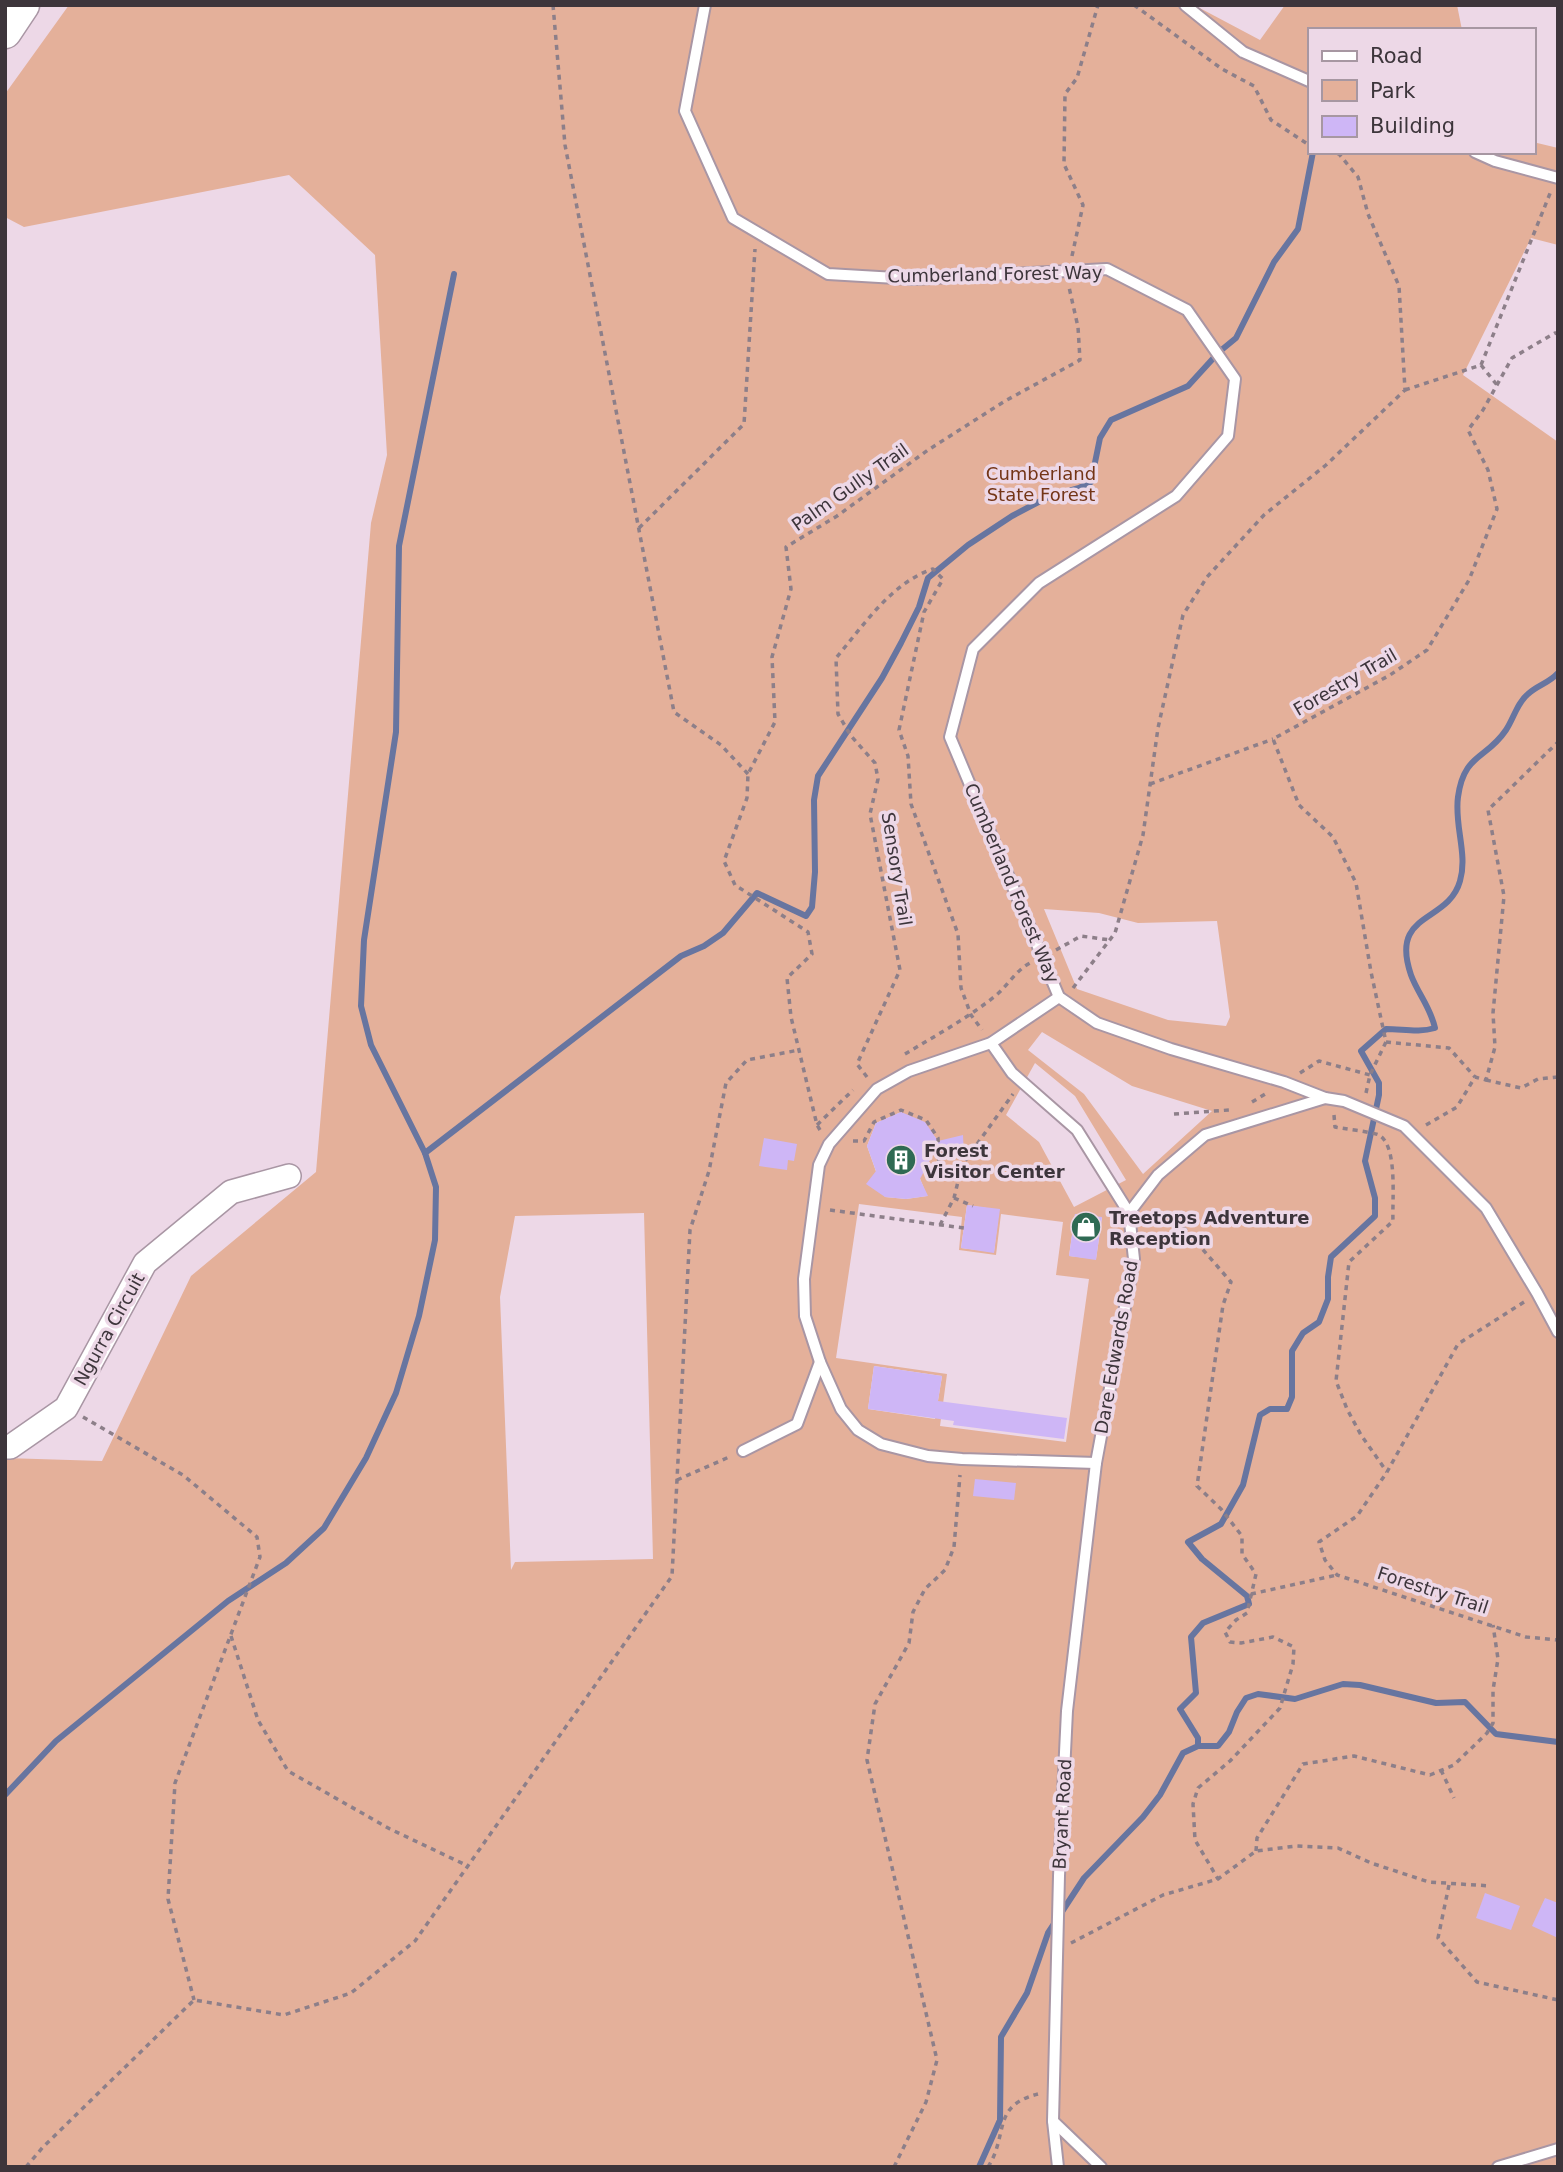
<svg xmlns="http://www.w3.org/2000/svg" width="1563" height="2172" font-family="'DejaVu Sans',sans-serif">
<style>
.green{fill:#e4b09a;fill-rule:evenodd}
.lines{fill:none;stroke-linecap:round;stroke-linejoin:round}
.stream{stroke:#6775a0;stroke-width:6}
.building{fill:#ceb6f6}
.lane-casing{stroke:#a996a4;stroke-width:14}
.street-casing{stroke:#a996a4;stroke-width:26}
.secondary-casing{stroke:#a996a4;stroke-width:35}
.path{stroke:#8d7f89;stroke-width:3.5;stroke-dasharray:5 5;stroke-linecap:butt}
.lane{stroke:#fff;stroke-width:10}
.street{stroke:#fff;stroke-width:23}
.secondary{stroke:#fff;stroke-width:32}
.labels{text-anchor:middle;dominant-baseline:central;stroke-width:7;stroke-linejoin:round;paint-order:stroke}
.street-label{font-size:18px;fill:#3d353b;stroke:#edd8e7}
.park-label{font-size:18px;fill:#743517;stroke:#edd8e7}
.poi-label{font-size:18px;font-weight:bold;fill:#3d353b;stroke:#edd8e7;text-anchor:start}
</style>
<rect width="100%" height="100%" fill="#edd8e7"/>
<path class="green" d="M69 5H1194L1260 40 1285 5H1457L1462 30H1309V152H1533V142L1558 148V245L1531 238 1463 375 1558 442V2167H5V1458L102 1461 191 1276 316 1172 371 523 387 455 375 255 289 175 24 227 5 217V94ZM1044 909 1099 913 1138 923 1217 921 1230 1017 1226 1026 1168 1020 1077 989ZM1042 1032 1132 1086 1212 1111 1143 1174 1084 1094 1028 1050ZM1035 1063 1075 1096 1126 1180 1074 1207 1039 1142 1006 1115ZM901 1112 936 1138 935 1152 919 1176 927 1196 906 1199 885 1197 867 1146 876 1123ZM859 1204 962 1217 959 1250 996 1255 1001 1214 1063 1222 1056 1275 1089 1279 1066 1442 940 1426 947 1374 836 1358ZM967 1205 999 1210 994 1252 961 1248ZM644 1213 653 1559 515 1562 511 1570 500 1297 515 1216ZM1075 1214 1102 1218 1096 1259 1069 1256ZM874 1366 942 1376 935 1419 868 1409Z"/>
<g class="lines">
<g class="stream">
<path d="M425 1153 681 956 704 946 723 933 757 893 806 916 812 907 815 872 814 800 818 776 882 678 901 643 919 607 928 578 968 545 1012 516 1048 497 1079 488 1091 482 1100 438 1111 420 1188 386 1219 352 1236 338 1274 262 1298 229 1313 152"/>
<path d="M1198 1746H1218L1229 1732 1237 1712 1246 1698 1258 1694 1295 1699 1343 1684 1360 1685 1436 1703 1465 1702 1496 1734 1558 1742"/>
<path d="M5 1795 56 1741 228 1601 286 1563 324 1528 366 1458 396 1393 419 1316 435 1240 436 1187 425 1153 371 1045 361 1006 364 940 396 732 399 546 454 274"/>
<path d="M979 2167 1000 2120 1001 2037 1027 1993 1048 1933 1084 1878 1143 1817 1160 1795 1183 1753 1198 1746V1738L1180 1709 1196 1693 1191 1637 1203 1623 1249 1604 1247 1596 1202 1559 1188 1542 1221 1524 1243 1485 1260 1415 1270 1409H1287L1292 1397V1351L1303 1333 1319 1322 1328 1299V1277L1331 1257 1375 1216V1198L1365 1161 1379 1095V1083L1361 1051 1386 1029C1403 1029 1419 1033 1435 1028 1430 1006 1418 994 1411 975 1389 911 1448 924 1460 881 1468 854 1454 825 1458 797 1464 753 1486 760 1506 730 1514 718 1517 703 1528 694 1538 685 1549 683 1558 673"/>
</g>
</g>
<g class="building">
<path d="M901 1112 925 1122 938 1141 963 1135 964 1156 935 1150 920 1179 928 1196 906 1199 885 1197 866 1184 876 1171 867 1146 876 1123Z"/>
<path d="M764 1138 797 1144 794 1161 788 1160 787 1170 759 1166Z"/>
<path d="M967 1205 1000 1209 994 1253 961 1248Z"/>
<path d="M1075 1214 1102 1217 1096 1260 1069 1256Z"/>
<path d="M874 1366 942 1376 938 1401 1067 1418 1064 1439 953 1425 954 1421 868 1409Z"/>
<path d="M975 1479 1016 1483 1014 1500 973 1496Z"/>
<path d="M1485 1893 1520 1906 1511 1930 1476 1918Z"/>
<path d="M1545 1898 1558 1903V1938L1532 1926Z"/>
</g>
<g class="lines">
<g class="lane-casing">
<g id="lane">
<path d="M705 5 685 111 733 218 828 274 913 279 1107 269 1187 310 1235 379 1228 436 1176 496 1039 583 973 649 950 737 1059 997 1097 1023 1171 1049 1284 1082 1325 1098 1344 1101 1404 1126 1486 1208 1537 1293 1558 1332"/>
<path d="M1185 5 1243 52 1309 81"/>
<path d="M1475 152 1495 161 1558 178"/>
<path d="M1059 997 991 1043 909 1071 877 1089 829 1144 819 1165 804 1279 805 1316 820 1362 841 1409 858 1430 881 1444 928 1456 962 1459 1096 1463"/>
<path d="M991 1043 1012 1073 1077 1130 1129 1213"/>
<path d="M743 1451 797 1424 820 1362"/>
<path d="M1053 2121 1101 2167"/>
<path d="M1058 2167 1053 2121 1059 1876 1067 1711 1096 1463 1134 1259 1129 1213 1158 1175 1205 1135 1325 1098"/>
<path d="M1498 2167 1558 2149"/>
</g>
</g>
<g class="street-casing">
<path id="street" d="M5 1447H10L66 1408 145 1263 231 1192 289 1176"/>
</g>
<g class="secondary-casing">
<path id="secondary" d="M5 32 23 5"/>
</g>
<g class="path">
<path d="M553 5 565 145 674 712 721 745 748 774"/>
<path d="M1134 5 1222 69 1254 86 1271 120 1309 145"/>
<path d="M1072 256 1083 205 1064 164 1065 94 1077 78 1098 5"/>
<path d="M1481 365 1497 385"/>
<path d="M1405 390 1481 365 1551 191"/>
<path d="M639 528 744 424 755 249"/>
<path d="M1150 784 1273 739"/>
<path d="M1056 950 1081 936 1110 940"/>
<path d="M1073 988 1115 933 1143 835 1158 728 1183 615 1207 577 1264 515 1326 465 1405 390 1399 286 1368 214 1358 177 1339 154 1332 152"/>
<path d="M1386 1042 1449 1048 1475 1077"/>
<path d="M905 1054C935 1036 966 1019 994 997 1008 986 1015 971 1030 963"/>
<path d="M1300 1073 1319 1061 1370 1075"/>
<path d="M867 1077 857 1064 900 970 870 814 878 779 875 763 851 736 838 714 836 658C863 626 892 582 933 569L943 579 924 612 899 730 908 756 911 804 958 934 961 988 971 1015 982 1030"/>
<path d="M1486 1080 1521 1088 1538 1079 1558 1077"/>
<path d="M1366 1093 1370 1075 1386 1042 1371 972 1356 883 1333 837 1299 805 1273 739 1390 675 1427 650 1469 580 1497 509 1488 470 1468 430 1483 410 1512 358 1555 333 1558 334"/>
<path d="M1252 1102 1267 1093"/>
<path d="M1174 1114 1229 1110"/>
<path d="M1334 1115 1335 1127C1344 1129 1373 1132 1379 1135 1398 1146 1392 1200 1393 1221L1349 1262 1336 1381 1347 1409 1361 1435 1387 1472"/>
<path d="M817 1125 853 1090"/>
<path d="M1426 1125 1457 1107 1475 1077 1486 1080 1495 1047 1493 1013 1504 896 1488 810 1558 742"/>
<path d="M820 1130 817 1125 791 1017 787 978 812 954 808 932 735 885 724 861 747 798 748 774 775 722 772 657 791 589 786 547 837 516 928 450 1005 401 1080 360 1078 327 1069 287"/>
<path d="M853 1141H864L874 1122 901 1110 926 1120 938 1138 939 1168 960 1173"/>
<path d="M954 1198 973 1206"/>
<path d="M830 1210 964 1228"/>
<path d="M1144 1217 1185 1229 1231 1282 1223 1305 1197 1486 1221 1509 1242 1536V1554L1256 1574 1247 1613 1236 1620 1225 1632 1230 1642 1241 1643 1273 1637 1294 1647 1293 1664 1280 1708 1230 1761 1198 1788 1193 1804 1195 1840 1218 1879"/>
<path d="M940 1225 954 1198 962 1165 1013 1094"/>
<path d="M1524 1302 1458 1344 1387 1472 1357 1516 1319 1542 1325 1560 1337 1575 1526 1637 1558 1640"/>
<path d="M83 1417 183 1475 257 1537 260 1557 175 1783 168 1899 194 2000"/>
<path d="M677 1480 729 1457"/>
<path d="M1251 1594 1337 1575"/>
<path d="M231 1636 258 1720 288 1771 390 1829 468 1866"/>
<path d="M1441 1770 1454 1798"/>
<path d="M1256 1851 1257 1838 1303 1764 1354 1756 1430 1775 1454 1765 1487 1733 1493 1723V1690L1498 1659 1493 1625"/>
<path d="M1449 1885 1438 1938 1477 1982 1558 2000"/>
<path d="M1071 1943 1163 1895 1218 1879 1256 1851 1296 1846 1338 1848 1371 1863 1429 1882 1491 1886"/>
<path d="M26 2167 43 2147 194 2000 284 2015 351 1993 415 1941 672 1576 690 1230 709 1171 726 1083 747 1060 799 1050"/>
<path d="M894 2167 926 2102 937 2060 867 1760 875 1704 909 1643 913 1612 925 1589 945 1570 954 1547 960 1475"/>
<path d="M988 2167C1009 2134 991 2106 1038 2094"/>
</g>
<use href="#lane" class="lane"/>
<use href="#street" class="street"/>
<use href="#secondary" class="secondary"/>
</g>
<defs>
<g id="building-disc" transform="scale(1.575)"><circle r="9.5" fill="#2f6a53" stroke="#edd8e7"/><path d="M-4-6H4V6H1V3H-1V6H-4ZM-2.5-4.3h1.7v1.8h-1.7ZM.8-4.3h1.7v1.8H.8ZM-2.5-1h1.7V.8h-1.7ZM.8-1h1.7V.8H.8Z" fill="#fff"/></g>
<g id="shop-disc" transform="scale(1.575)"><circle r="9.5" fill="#2f6a53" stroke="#edd8e7"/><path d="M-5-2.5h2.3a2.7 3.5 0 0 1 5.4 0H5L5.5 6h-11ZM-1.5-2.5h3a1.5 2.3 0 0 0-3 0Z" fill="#fff"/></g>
</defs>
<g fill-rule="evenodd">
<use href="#building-disc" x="901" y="1160"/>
<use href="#shop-disc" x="1086" y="1227"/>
</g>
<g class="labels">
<g class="street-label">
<text transform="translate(995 274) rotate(-1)">Cumberland Forest Way</text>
<text transform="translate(850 487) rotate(-35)">Palm Gully Trail</text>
<text transform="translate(1345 682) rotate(-30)">Forestry Trail</text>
<text transform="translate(897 869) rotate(81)">Sensory Trail</text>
<text transform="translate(1012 883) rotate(67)">Cumberland Forest Way</text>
<text transform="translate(109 1329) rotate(-61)">Ngurra Circuit</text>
<text transform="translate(1116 1347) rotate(-80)">Dare Edwards Road</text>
<text transform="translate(1433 1590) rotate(18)">Forestry Trail</text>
<text transform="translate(1062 1814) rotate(-87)">Bryant Road</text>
</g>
<g class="park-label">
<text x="1041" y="473">Cumberland<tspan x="1041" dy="21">State Forest</tspan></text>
</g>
<g class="poi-label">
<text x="924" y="1150">Forest<tspan x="924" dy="21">Visitor Center</tspan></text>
<text x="1109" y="1217">Treetops Adventure<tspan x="1109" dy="21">Reception</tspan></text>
</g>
</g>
<rect width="1563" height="2172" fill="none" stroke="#3d353b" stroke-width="14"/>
<rect x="1308" y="28" width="228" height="126" fill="#edd8e7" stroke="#a797a2" stroke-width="2"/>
<rect x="1322" y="51" width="35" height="10" fill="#ffffff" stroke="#a797a2" stroke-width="2"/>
<text x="1370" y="63" font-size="21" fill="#3d353b">Road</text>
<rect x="1322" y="80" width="35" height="21" fill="#e4b09a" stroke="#a797a2" stroke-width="2"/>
<text x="1370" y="98" font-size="21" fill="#3d353b">Park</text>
<rect x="1322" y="116" width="35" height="21" fill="#ceb6f6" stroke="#a797a2" stroke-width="2"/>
<text x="1370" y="133" font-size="21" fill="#3d353b">Building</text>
</svg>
